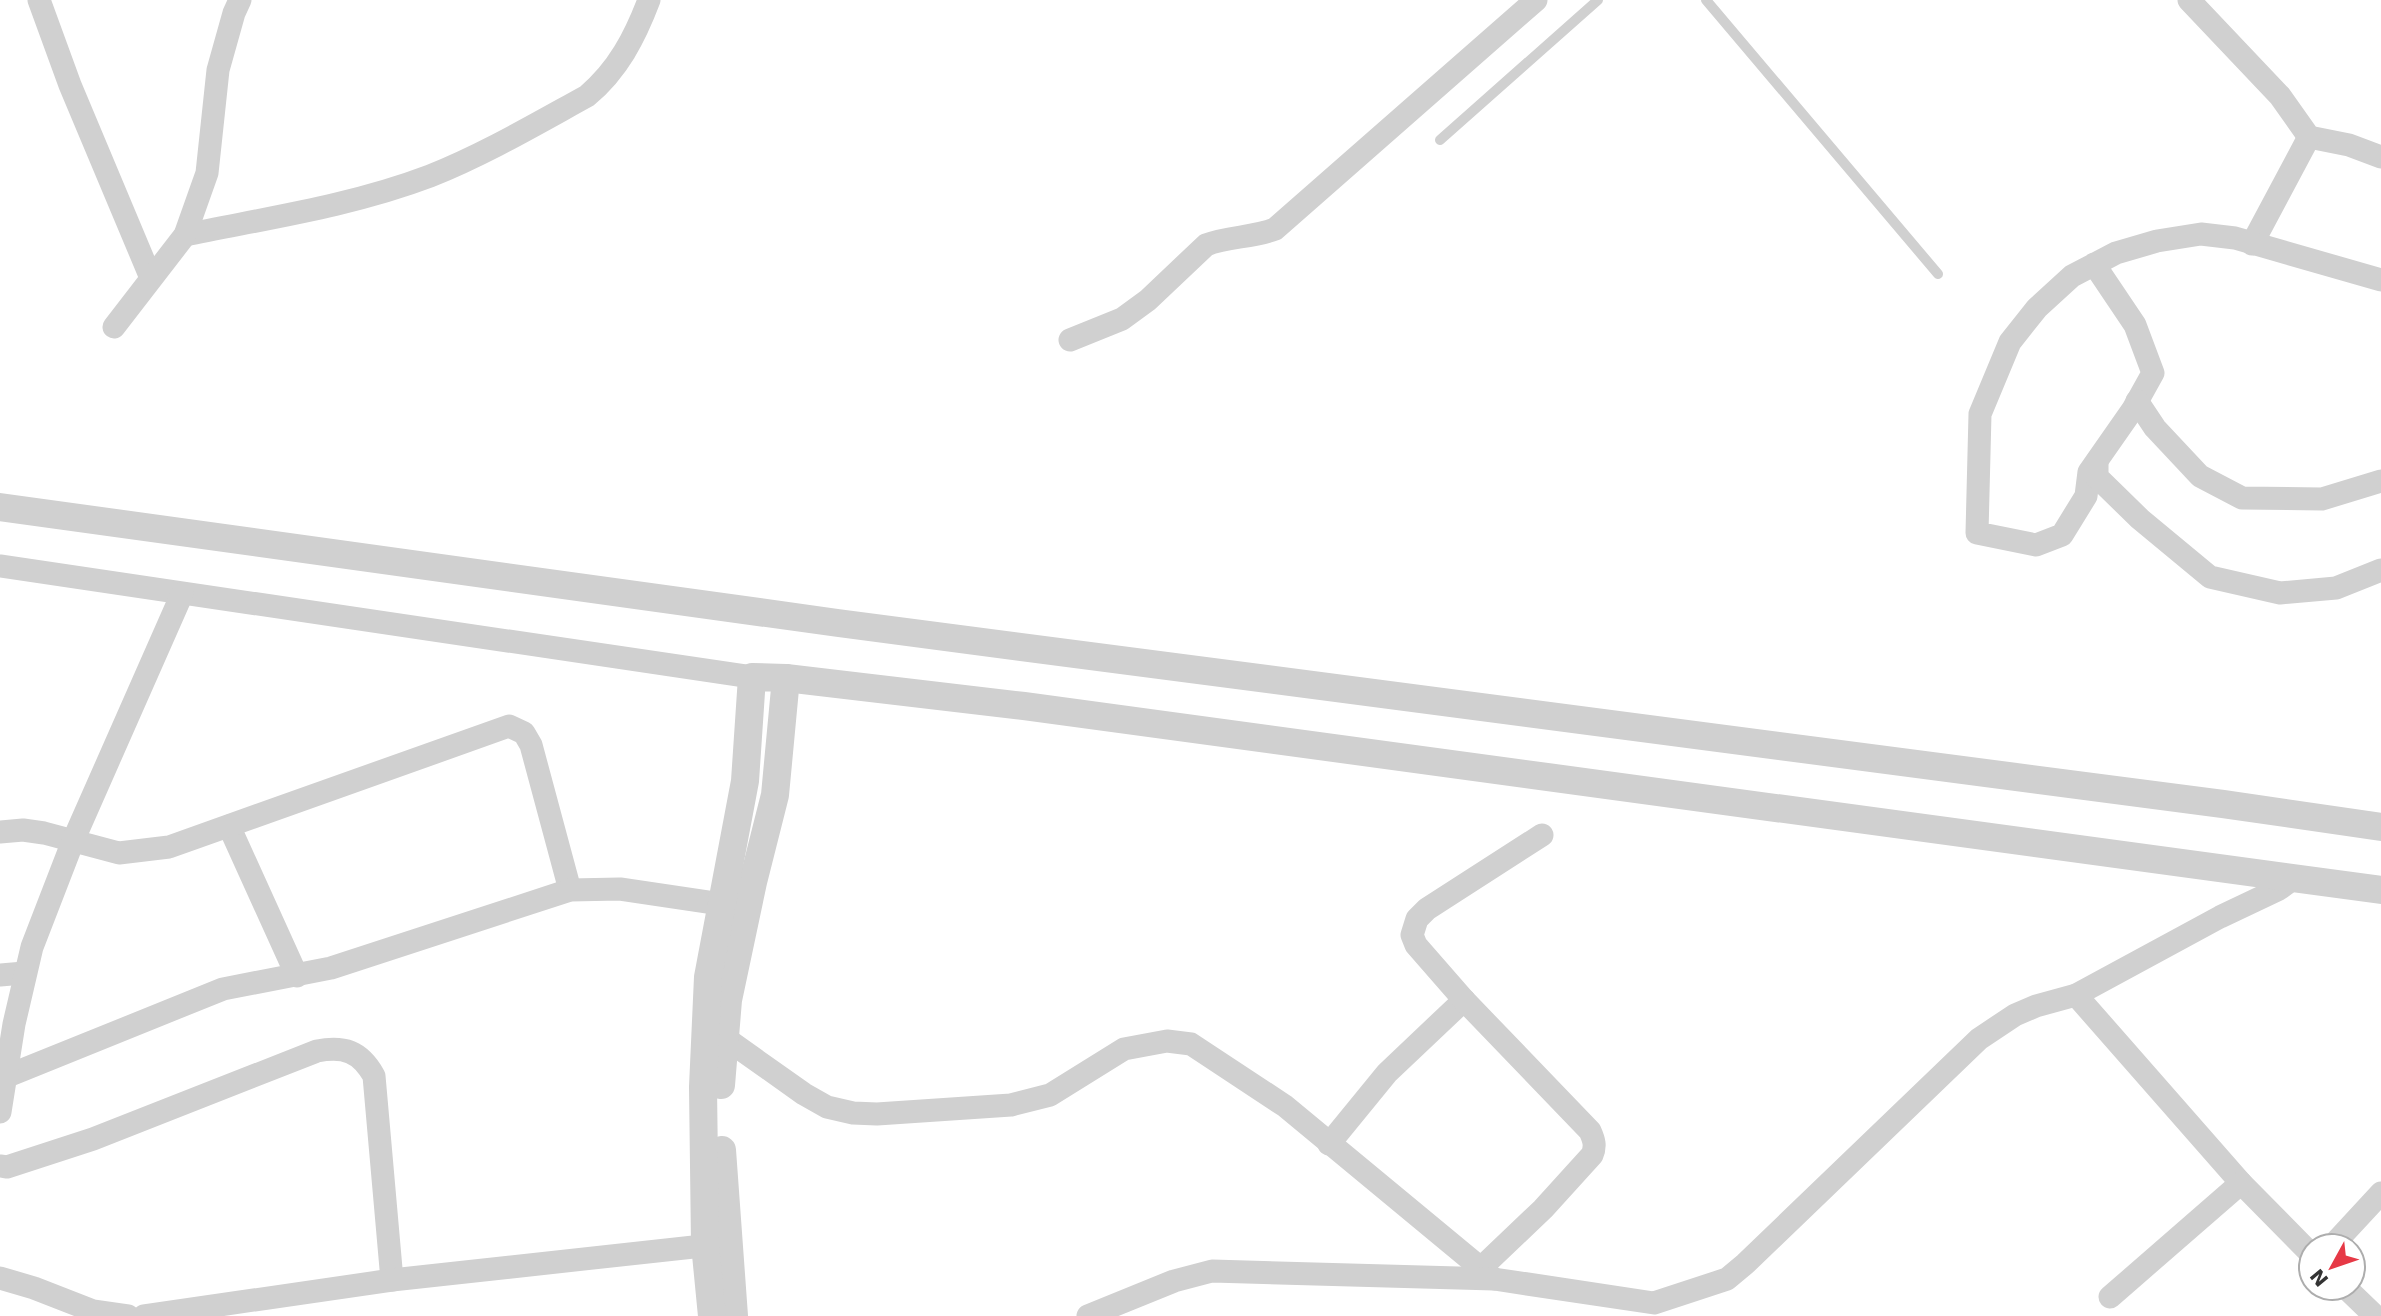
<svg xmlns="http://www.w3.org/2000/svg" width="2381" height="1316" font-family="'DejaVu Sans',sans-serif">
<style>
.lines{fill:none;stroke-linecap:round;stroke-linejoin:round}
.service{stroke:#d0d0d0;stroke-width:10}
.minor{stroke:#d0d0d0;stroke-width:23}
.tertiary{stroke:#d0d0d0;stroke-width:28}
</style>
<rect width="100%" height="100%" fill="#fff"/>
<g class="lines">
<g class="service">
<path d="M1706 0 1938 274"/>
<path d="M1440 140 1598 0"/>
</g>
<g class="minor">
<path d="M39 0 70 85 151 278"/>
<path d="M2189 0 2280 96 2309 137 2349 145 2381 157"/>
<path d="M185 235C267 218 351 206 430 176 485 154 536 124 587 96 618 70 635 37 649 0"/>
<path d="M2252 244 2309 137"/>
<path d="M2094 264 2135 325 2153 373 2133 409 2089 472 2086 496 2062 535 2036 545 1977 533 1980 414 2010 342 2037 308 2072 276 2116 253 2157 241 2201 234 2235 238 2381 280"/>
<path d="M114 327 185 235 207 173 218 70 234 13 240 0"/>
<path d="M1070 340 1122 319 1148 300 1206 245C1228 236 1253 238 1275 229L1536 0"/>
<path d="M2137 401 2155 428 2200 476 2242 498 2322 499 2381 481"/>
<path d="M2097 462V477L2140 519 2210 577 2280 593 2336 588 2381 570"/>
<path d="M0 566 752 677"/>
<path d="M229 826 297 976"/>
<path d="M0 832 23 830 44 833 119 853 169 847 509 726 524 733 531 745 570 890"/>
<path d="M0 975 24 973"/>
<path d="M2076 995 2241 1183 2311 1254"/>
<path d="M725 1038 804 1094 827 1107 853 1113 877 1114 1011 1105 1050 1095 1124 1049 1167 1041 1191 1044 1285 1106 1494 1279"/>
<path d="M5 1077 223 989 331 968 570 890 620 889 721 904 737 910"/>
<path d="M0 1112 14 1024 32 947 73 841 182 594"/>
<path d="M1329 1144 1387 1073 1464 1000"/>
<path d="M0 1166 7 1167 93 1139 317 1051C344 1046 360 1051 374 1076L392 1280"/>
<path d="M2332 1246 2381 1193"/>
<path d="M1481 1268 1543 1209 1592 1155C1596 1146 1594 1140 1590 1131L1464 1000 1416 945 1412 935 1417 919 1427 909 1542 835"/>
<path d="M0 1278 34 1288 93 1311 128 1316"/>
<path d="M2346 1288 2375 1316"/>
<path d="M2110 1297 2241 1183"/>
<path d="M144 1316 392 1280 721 1244"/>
<path d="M1088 1316 1174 1281 1212 1271 1494 1279 1654 1303 1727 1279 1745 1264 1979 1039 2015 1015 2036 1006 2076 995 2220 917 2279 889 2294 878"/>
</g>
<g class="tertiary">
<path d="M0 507 838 623 2223 804 2381 827"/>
<path d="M721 1085 728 1000 753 882 775 795 786 678"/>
<path d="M722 1150 734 1316"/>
<path d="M712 1316 705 1244 703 1087 708 977 745 781 752 677 786 678 1024 706 2381 890"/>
</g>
</g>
<g transform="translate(2332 1267) rotate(230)"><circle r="33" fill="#ffffff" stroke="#adadad" stroke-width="2"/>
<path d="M0-5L12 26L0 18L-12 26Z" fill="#e63946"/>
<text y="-10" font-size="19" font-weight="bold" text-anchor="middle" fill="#333333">N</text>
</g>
</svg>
